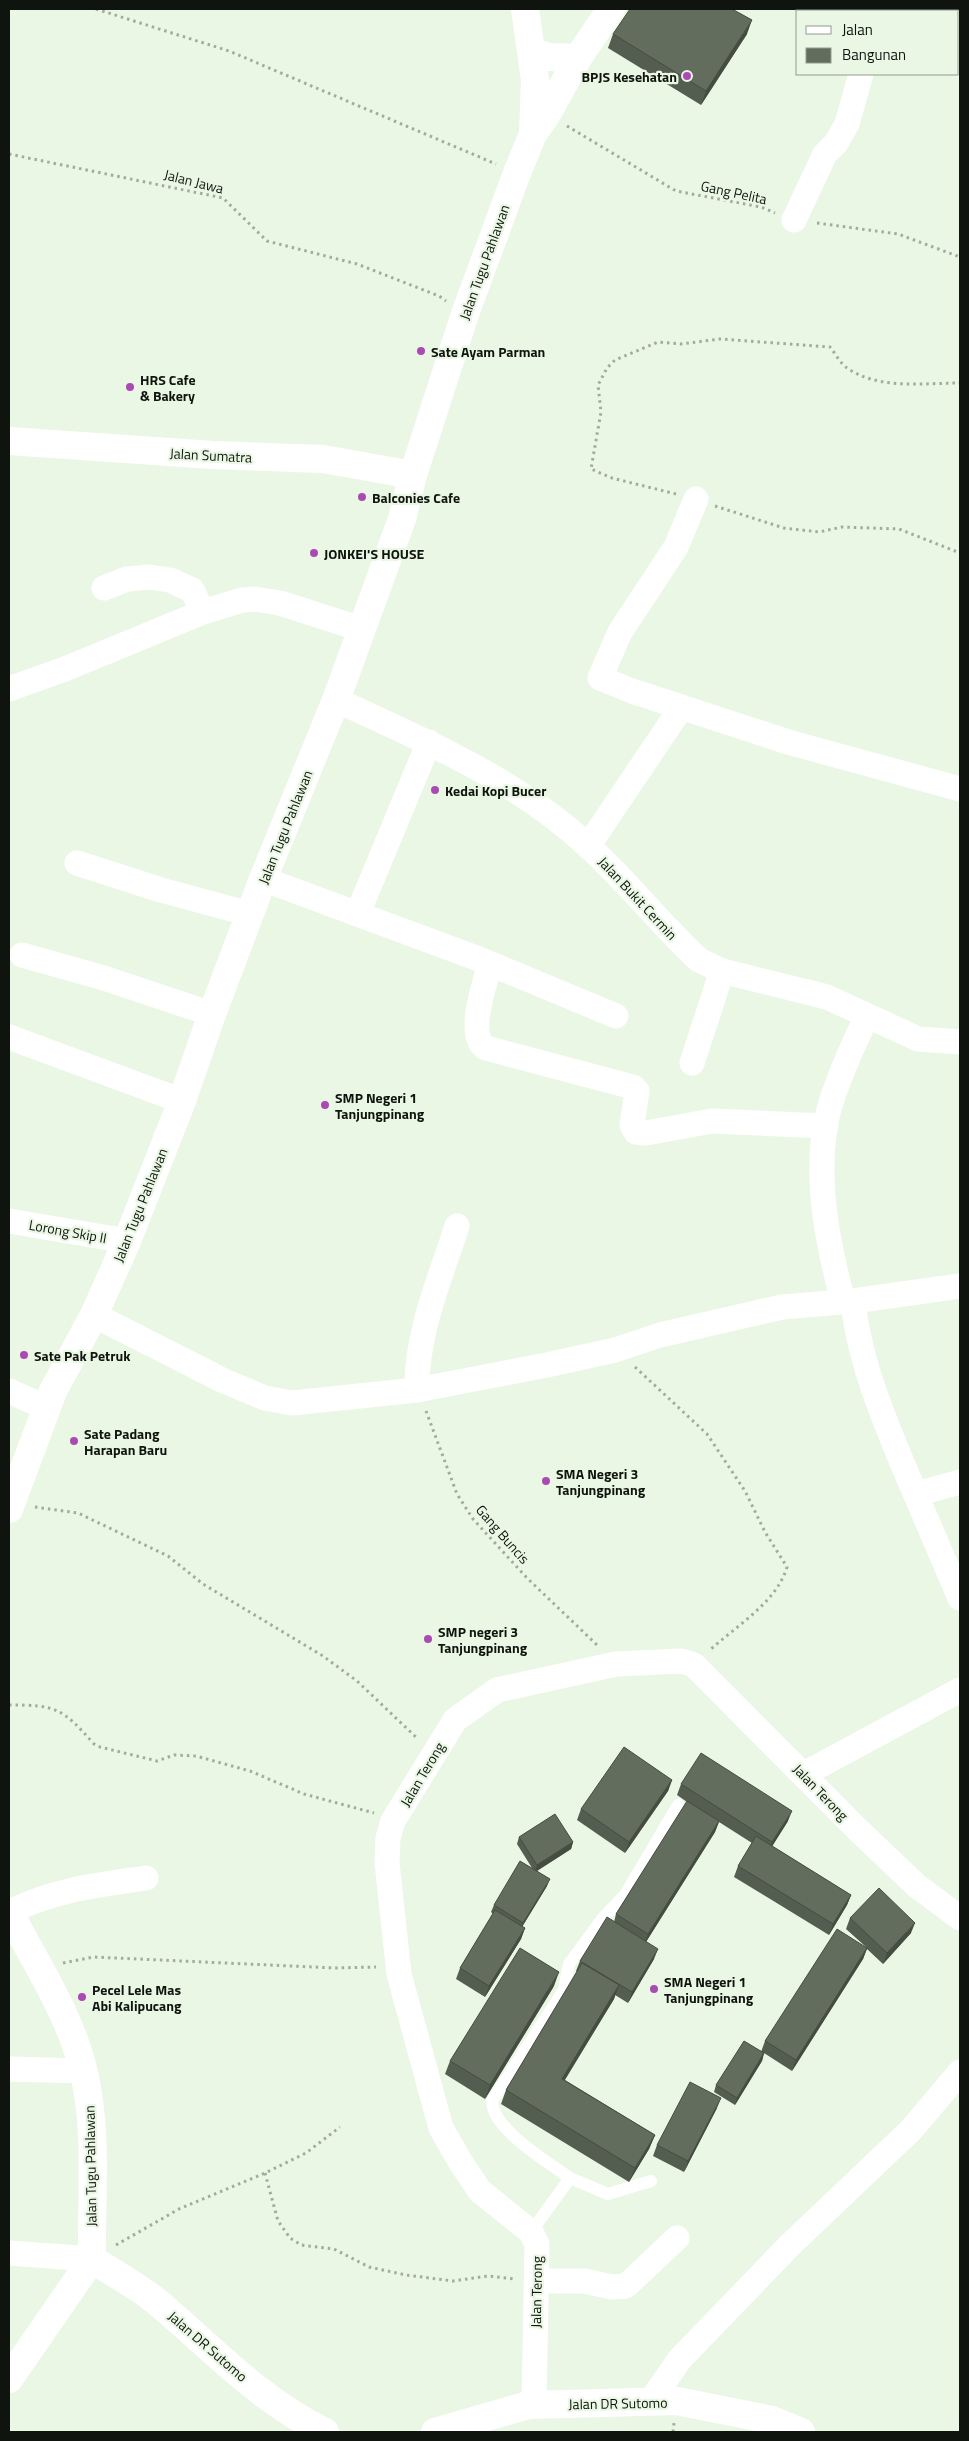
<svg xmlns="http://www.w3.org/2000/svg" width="969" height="2441" font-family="'Titillium Web',sans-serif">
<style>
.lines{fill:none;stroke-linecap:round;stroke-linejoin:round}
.path{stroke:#a2ab9d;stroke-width:3;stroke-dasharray:2.5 4;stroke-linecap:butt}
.service{stroke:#fff;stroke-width:12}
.minor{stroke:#fff;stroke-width:25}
.tertiary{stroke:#fff;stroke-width:28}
.secondary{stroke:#fff;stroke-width:28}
.primary{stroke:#fff;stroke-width:28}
.wall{fill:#545e50}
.shaded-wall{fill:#454c41}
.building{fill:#626d5d;stroke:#454c41}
.poi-dot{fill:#aa4ab3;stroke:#ebf7e5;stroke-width:2}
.labels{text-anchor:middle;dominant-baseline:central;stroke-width:4.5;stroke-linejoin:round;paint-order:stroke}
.poi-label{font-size:14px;font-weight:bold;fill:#0f140e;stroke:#ebf7e5;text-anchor:start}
.street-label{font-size:14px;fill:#0f140e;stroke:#ebf7e5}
</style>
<rect width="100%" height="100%" fill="#ebf7e5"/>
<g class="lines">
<g class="path">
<path d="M96 9 229 51 496 164"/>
<path d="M567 126 676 191 761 207 775 213"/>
<path d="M9 154 223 198 267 241 357 264 439 296 446 301"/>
<path d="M817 223 898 234 960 257"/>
<path d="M676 494 612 478 591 469 601 412 598 385 607 368 615 360 658 342 681 344 720 339 830 347C835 353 840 363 847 368 879 390 923 383 960 383"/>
<path d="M715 506 784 528 819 532 842 527 899 529 960 553"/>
<path d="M635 1367 707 1434 745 1491 765 1532 787 1567C777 1602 736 1626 710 1650"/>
<path d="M426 1411 457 1494 473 1519 527 1578 598 1646"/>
<path d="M35 1507 78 1513 168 1556 203 1584 323 1656 357 1681 418 1739"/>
<path d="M9 1705C57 1705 62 1708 94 1744L100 1747 157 1761 174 1755 196 1756 250 1771 304 1794 374 1813"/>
<path d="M63 1963 94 1957 335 1968 376 1967"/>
<path d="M265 2173 278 2221 290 2238 301 2245 334 2249 369 2267 406 2275 453 2281 488 2276 515 2279"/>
<path d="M116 2245 179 2209 265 2173 306 2153 340 2127"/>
<path d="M673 2432 674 2423"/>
</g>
<g class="service">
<path d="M570 2178 608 2194 651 2181"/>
<path d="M531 2232 570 2178C549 2163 492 2129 492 2101L564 1990 569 1964 602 1919 625 1895 678 1805"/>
</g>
<g class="minor">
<path d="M794 220 825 154 836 143 847 124 861 74"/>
<path d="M696 499 676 547 620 632 600 678 632 691 788 742 960 789"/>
<path d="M104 588 127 579 149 577 170 580 192 590 203 612"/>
<path d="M9 689 65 669 203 612 242 600 255 599 280 603 361 629"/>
<path d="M336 700C424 740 517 780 588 846 627 881 660 924 699 960L722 971 827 997 918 1039 960 1042"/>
<path d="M588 846 681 708"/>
<path d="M77 863 161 890 250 914"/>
<path d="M263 879 479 959 616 1016"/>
<path d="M358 913 429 742"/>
<path d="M22 955 104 978 212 1014"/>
<path d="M490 964C485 983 466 1036 486 1048L633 1087 637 1091 632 1125 636 1132 646 1133 712 1121 826 1126"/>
<path d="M9 1037 182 1101"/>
<path d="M692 1063 722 971"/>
<path d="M9 1221 127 1241"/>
<path d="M843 1301C828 1245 816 1186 825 1127 830 1095 853 1045 867 1016"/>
<path d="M853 1301C859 1360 883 1417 906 1472 924 1514 942 1556 960 1598"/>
<path d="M94 1315 224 1381 265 1398 292 1403 417 1390 547 1365 615 1350 660 1335 782 1307 853 1301 960 1286"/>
<path d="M417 1390C416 1333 440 1279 457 1226"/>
<path d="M9 1391 47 1408"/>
<path d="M916 1494 960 1482"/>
<path d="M804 1774 960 1690"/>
<path d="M10 1912C53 1890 98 1885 146 1878"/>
<path d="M9 2069 84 2071"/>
<path d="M9 2253 92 2259"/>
<path d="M538 2281H584L612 2287 626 2286 677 2238"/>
<path d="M650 2402 680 2359 790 2245 911 2130 960 2072"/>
<path d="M534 2405 537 2244 531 2232 480 2191 461 2163 441 2128 399 1974 387 1863 388 1838 393 1821 455 1720 497 1690 616 1664 682 1661 694 1665 857 1829 917 1886 960 1918"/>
</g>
<path class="tertiary" d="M532 52 549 57 578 58"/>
<path class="secondary" d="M525 9 535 80 533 134"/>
<g class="primary">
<path d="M9 441 213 455 323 459 413 475"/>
<path d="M9 1509 53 1391 94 1315 127 1241 182 1101 212 1014 263 879 336 700 402 519 413 475 465 314 517 173 533 134 547 114 578 58 611 9"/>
<path d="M9 1911C35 1963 71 2015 84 2073 98 2133 91 2197 92 2259"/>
<path d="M92 2259C113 2273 136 2285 156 2301 211 2347 259 2400 325 2432"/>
<path d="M9 2379 92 2259"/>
<path d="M435 2432 528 2405 677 2401 772 2420 801 2432"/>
</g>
</g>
<g class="wall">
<path d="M613 34H747L701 105 608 48Z"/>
<path d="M672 1780 668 1791 625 1853 577 1820 581 1809Z"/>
<path d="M681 1784 788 1821 772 1846 851 1895 847 1905 829 1935 734 1877 738 1866 752 1843 719 1822 715 1832 646 1942 654 1959 628 2003 615 1995 614 1999 565 2080 655 2135 649 2149 629 2182 501 2104 506 2090 577 1972 576 1971 580 1961 614 1922 616 1914 687 1802 677 1795Z"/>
<path d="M519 1837 573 1842 571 1849 537 1871 547 1886 522 1927 525 1928 521 1939 485 1997 456 1979 460 1968 493 1914 491 1912 494 1905 532 1868 517 1844Z"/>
<path d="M850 1918 911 1933 883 1964 867 1949 863 1959 792 2071 764 2053 762 2061 735 2105 714 2092 716 2085 761 2052 765 2041 866 1947 846 1929Z"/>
<path d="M554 1986 485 2099 445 2074 450 2061Z"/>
<path d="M717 2108 684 2172 653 2156 657 2145Z"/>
</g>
<g class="shaded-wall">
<path d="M752 20 747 34 701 105 706 91Z"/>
<path d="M672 1780 668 1791 625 1853 629 1842Z"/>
<path d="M792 1811 788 1821 768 1853 772 1842Z"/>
<path d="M719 1821 715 1832 644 1945 648 1934Z"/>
<path d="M573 1842 571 1849 535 1872 537 1865Z"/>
<path d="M550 1879 547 1886 520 1930 523 1923Z"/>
<path d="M851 1895 847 1905 829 1935 833 1924Z"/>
<path d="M915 1923 911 1933 883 1964 887 1953Z"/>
<path d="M525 1928 521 1939 485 1997 489 1986Z"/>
<path d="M867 1948 863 1959 792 2071 796 2060Z"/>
<path d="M658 1949 654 1959 628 2003 632 1992Z"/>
<path d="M559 1972 554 1986 485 2099 490 2085Z"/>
<path d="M619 1985 614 1999 557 2092 562 2079Z"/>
<path d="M764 2053 762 2061 735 2105 737 2098Z"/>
<path d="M721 2098 717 2108 684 2172 688 2161Z"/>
<path d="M655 2135 649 2149 629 2182 635 2168Z"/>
</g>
<g class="building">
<path d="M630 9H732L752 20 706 91 613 34Z"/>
<path d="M624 1747 672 1780 629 1842 581 1809Z"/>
<path d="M701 1753 792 1811 772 1842 681 1784Z"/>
<path d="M687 1801 719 1821 648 1934 616 1914Z"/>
<path d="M555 1814 573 1842 537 1865 519 1837Z"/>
<path d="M756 1836 851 1895 833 1924 738 1866Z"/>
<path d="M520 1861 550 1879 523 1923 494 1905Z"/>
<path d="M879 1888 915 1923 887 1953 850 1918Z"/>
<path d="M495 1910 525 1928 489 1986 460 1968Z"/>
<path d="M607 1917 658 1949 632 1992 580 1961Z"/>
<path d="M837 1929 867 1948 796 2060 765 2041Z"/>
<path d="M520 1948 559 1972 490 2085 450 2061Z"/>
<path d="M582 1963 619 1985 562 2079 655 2135 635 2168 506 2090Z"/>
<path d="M744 2041 764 2053 737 2098 716 2085Z"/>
<path d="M690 2082 721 2098 688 2161 657 2145Z"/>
</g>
<g class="poi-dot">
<circle cx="687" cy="76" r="5"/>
<circle cx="421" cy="351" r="5"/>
<circle cx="130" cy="387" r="5"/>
<circle cx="362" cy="497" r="5"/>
<circle cx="314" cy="553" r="5"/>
<circle cx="435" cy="790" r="5"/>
<circle cx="325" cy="1105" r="5"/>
<circle cx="24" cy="1355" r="5"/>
<circle cx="74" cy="1441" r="5"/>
<circle cx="546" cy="1481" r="5"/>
<circle cx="428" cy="1639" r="5"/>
<circle cx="654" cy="1989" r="5"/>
<circle cx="82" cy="1997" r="5"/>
</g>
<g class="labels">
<g class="poi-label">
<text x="677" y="76" text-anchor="end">BPJS Kesehatan</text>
<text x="431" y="351">Sate Ayam Parman</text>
<text x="140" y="379">HRS Cafe<tspan x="140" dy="16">&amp; Bakery</tspan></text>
<text x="372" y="497">Balconies Cafe</text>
<text x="324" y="553">JONKEI'S HOUSE</text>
<text x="445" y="790">Kedai Kopi Bucer</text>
<text x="335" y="1097">SMP Negeri 1<tspan x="335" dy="16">Tanjungpinang</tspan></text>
<text x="34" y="1355">Sate Pak Petruk</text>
<text x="84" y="1433">Sate Padang<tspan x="84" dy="16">Harapan Baru</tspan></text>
<text x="556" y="1473">SMA Negeri 3<tspan x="556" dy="16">Tanjungpinang</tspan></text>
<text x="438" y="1631">SMP negeri 3<tspan x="438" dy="16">Tanjungpinang</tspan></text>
<text x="664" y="1981">SMA Negeri 1<tspan x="664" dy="16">Tanjungpinang</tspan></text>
<text x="92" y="1989">Pecel Lele Mas<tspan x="92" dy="16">Abi Kalipucang</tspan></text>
</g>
<g class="street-label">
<text transform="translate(194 181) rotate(14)">Jalan Jawa</text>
<text transform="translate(734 192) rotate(12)">Gang Pelita</text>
<text transform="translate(484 262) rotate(-70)">Jalan Tugu Pahlawan</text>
<text transform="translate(211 455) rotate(3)">Jalan Sumatra</text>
<text transform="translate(285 827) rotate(-68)">Jalan Tugu Pahlawan</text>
<text transform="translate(638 898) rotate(47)">Jalan Bukit Cermin</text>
<text transform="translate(140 1205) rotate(-68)">Jalan Tugu Pahlawan</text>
<text transform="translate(68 1231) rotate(10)">Lorong Skip II</text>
<text transform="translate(503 1534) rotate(49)">Gang Buncis</text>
<text transform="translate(422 1774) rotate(-59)">Jalan Terong</text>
<text transform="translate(821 1792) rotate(46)">Jalan Terong</text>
<text transform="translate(90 2166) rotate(-91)">Jalan Tugu Pahlawan</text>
<text transform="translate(536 2292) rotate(-89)">Jalan Terong</text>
<text transform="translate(208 2346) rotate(41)">Jalan DR Sutomo</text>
<text transform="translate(618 2403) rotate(-1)">Jalan DR Sutomo</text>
</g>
</g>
<rect width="969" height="2441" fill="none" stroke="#0f140e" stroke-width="20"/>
<rect x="796" y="10" width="162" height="65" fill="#ebf7e5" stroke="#939c8f"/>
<rect x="806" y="26" width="25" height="8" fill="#ffffff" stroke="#939c8f"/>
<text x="842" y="35" font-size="15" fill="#0f140e">Jalan</text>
<rect x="806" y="48" width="25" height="15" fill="#626d5d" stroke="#939c8f"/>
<text x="842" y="60" font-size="15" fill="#0f140e">Bangunan</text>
</svg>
